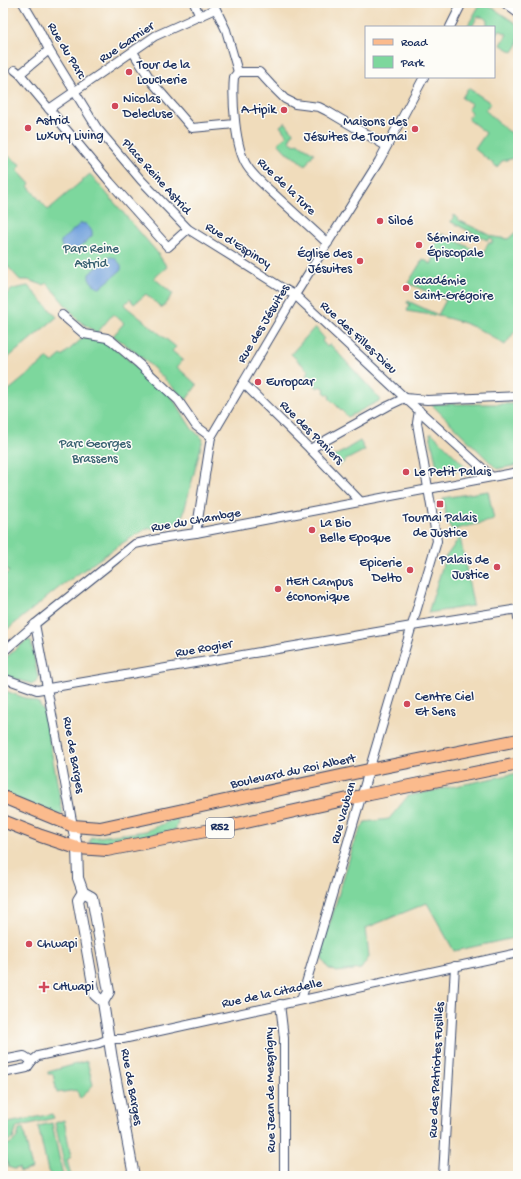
<svg xmlns="http://www.w3.org/2000/svg" width="521" height="1179" font-family="'Gochi Hand',sans-serif">
<style>
.green{fill:#7dd79d;stroke:#4c837e}
.water{fill:#73a3dd;stroke:#47699e}
.lines{fill:none;stroke-linecap:round;stroke-linejoin:round}
.minor-casing{stroke:#3b496c;stroke-width:10}
.tertiary-casing{stroke:#3b496c;stroke-width:12}
.primary-casing{stroke:#3b496c;stroke-width:14}
.minor{stroke:#fff;stroke-width:8}
.tertiary{stroke:#fff;stroke-width:10}
.primary{stroke:#fbbb8d;stroke-width:12}
.poi-dot{fill:#d1495b;stroke:#fdfcf7;stroke-width:1.5}
.labels{text-anchor:middle;dominant-baseline:central;stroke-width:3;stroke-linejoin:round;paint-order:stroke}
.shield{fill:#fdfcf7;stroke:#5f6c8c;stroke-width:1}
.shield-label{font-size:12px;font-weight:bold;fill:#1b2f5e}
.street-label{font-size:13px;fill:#1b2f5e;stroke:#fdfcf7}
.poi-label{font-size:13px;fill:#1b2f5e;stroke:#fdfcf7;text-anchor:start}
.park-label{font-size:13px;fill:#386171;stroke:#fdfcf7}
</style>
<rect width="100%" height="100%" fill="#fdfcf7"/>
<filter id="ink" filterUnits="userSpaceOnUse"><feTurbulence type="fractalNoise" baseFrequency=".025" numOctaves="2"/><feDisplacementMap in="SourceGraphic" scale="8" xChannelSelector="R" yChannelSelector="G"/><feConvolveMatrix kernelMatrix="1 2 1 2 8 2 1 2 1" color-interpolation-filters="sRGB"/></filter>
<filter id="wash" filterUnits="userSpaceOnUse"><feTurbulence type="fractalNoise" baseFrequency=".012" numOctaves="4" result="noise"/><feDisplacementMap in="SourceGraphic" scale="16" xChannelSelector="R" yChannelSelector="G"/><feGaussianBlur stdDeviation="0.9" result="paint"/><feColorMatrix in="noise" values="0 0 0 0 0 0 0 0 0 0 0 0 0 0 0 0 0 1.4 0 .05"/><feComposite in="paint" operator="in"/></filter>
<g filter="url(#wash)">
<rect width="100%" height="100%" fill="#f0dcbb"/>
<g class="green">
<path d="M487 4 518 25V44L513 52 501 45 507 34 499 30 494 39V27H487V19L482 17H477L472 27H467L479 6Z"/>
<path d="M468 88 491 103 485 110C492 116 508 134 516 134L518 132V154L515 158 502 161 497 167 475 149 486 133 468 119 472 113 468 109 472 104 462 98Z"/>
<path d="M285 122 293 132 289 141 295 145 297 143 314 153 305 166 297 159 288 154 278 143 287 136 280 126Z"/>
<path d="M3 152 21 165 17 170 30 184 28 186 48 210 90 174 156 251 167 267 154 278 173 294 162 308 146 294 134 304 130 299 124 305 176 347 172 351 183 360 177 367 197 385 186 400C162 377 141 353 113 336L124 323 113 314 97 333 78 320 47 283 43 285 28 280H20L3 261Z"/>
<path d="M454 215 460 221 494 237 508 239 518 230V333L515 331 505 345C489 334 473 325 454 320 439 315 423 314 407 311L410 304 407 303 408 301 438 315 446 300 408 283 423 259 431 264 434 258 429 254 442 234 483 254 488 243H492V239L490 238 487 240 451 222Z"/>
<path d="M28 286 57 317 3 362V297L13 289Z"/>
<path d="M315 327 324 338 322 341 327 347 330 344 381 400 348 417 329 398 330 396 324 392 325 389 320 386 318 388 314 385 316 382 306 375 309 371 291 354Z"/>
<path d="M84 337 103 338 171 396 192 429 203 439 182 519 169 526 146 529 121 544 61 586 3 633V577L9 571 3 565V395L48 358 52 363 61 355 62 356Z"/>
<path d="M431 404H518V465L497 469Z"/>
<path d="M432 433 465 466C460 472 446 473 438 472L430 434Z"/>
<path d="M360 441 365 450 346 460 339 466 330 458 348 449V448Z"/>
<path d="M488 491 494 520 452 530 447 520 443 498Z"/>
<path d="M460 537 473 604 472 606 428 613 445 558Z"/>
<path d="M27 640 31 641 38 678 35 683 32 684 3 675V660Z"/>
<path d="M3 690 39 703 44 712 63 814H54L3 793Z"/>
<path d="M518 773V937L454 951 427 903 366 928 369 957 361 969 336 972 328 968 322 959 323 946 355 840 365 822 389 819 408 796Z"/>
<path d="M177 818 178 823 175 830 111 843H89L91 838 146 831Z"/>
<path d="M87 1061 93 1085 80 1099 77 1090 57 1093 53 1074H48V1072Z"/>
<path d="M52 1114 54 1118 17 1127 13 1139 3 1142V1124Z"/>
<path d="M64 1120 71 1157 67 1160 71 1176H67L55 1123Z"/>
<path d="M52 1123 63 1176H52L48 1171 38 1126Z"/>
<path d="M23 1128 32 1169 20 1172 19 1168 14 1169 8 1167 4 1146C13 1143 18 1139 19 1130Z"/>
</g>
<g class="water">
<path d="M81 223 86 224 92 231V236L72 254C66 254 60 247 61 241Z"/>
<path d="M110 257 115 258 121 265V270L100 288 96 287 89 279V274Z"/>
</g>
</g>
<g filter="url(#ink)">
<g class="lines">
<g class="minor-casing">
<g id="minor">
<path d="M23 3 39 30 49 50 97 128 141 180 188 229 284 289 295 295 405 398 492 477"/>
<path d="M194 3 200 17"/>
<path d="M213 3 226 30 238 72"/>
<path d="M450 27 462 3"/>
<path d="M133 52 152 82 192 128 235 124"/>
<path d="M15 70 20 74 110 182 168 247 188 229"/>
<path d="M238 72 234 77C232 99 235 148 247 166 254 177 265 186 275 195 291 210 308 225 324 240L328 243"/>
<path d="M238 72H259L271 85 285 99 295 104 319 107 327 111 386 146"/>
<path d="M20 74 49 50"/>
<path d="M49 109 155 36 215 9"/>
<path d="M62 315 84 334 107 338 112 341 139 364 178 400 196 426 211 437"/>
<path d="M243 383 310 449 361 502"/>
<path d="M310 449 388 406 405 398 427 400 518 396"/>
<path d="M196 533 211 437 295 295 379 161 424 77"/>
<path d="M517 609 518 618"/>
<path d="M35 624 73 826"/>
<path d="M3 652 35 624 135 544 167 537 196 533 518 472"/>
<path d="M3 678 37 690 412 626 518 609"/>
<path d="M301 1000 437 541 417 423 419 410"/>
<path d="M280 1004 284 1038V1176"/>
<path d="M3 1060 24 1056 32 1061"/>
<path d="M3 1073 27 1068 32 1061 38 1056 99 1043 109 1039H123L518 953"/>
<path d="M443 1176 455 966"/>
</g>
</g>
<g class="tertiary-casing">
<g id="tertiary">
<path d="M506 3 518 12"/>
<path d="M73 826 77 848 78 878 83 892 92 897 109 992 103 1002"/>
<path d="M83 892 78 900 95 995 103 1002 112 1059 134 1176"/>
</g>
</g>
<g class="primary-casing">
<g id="primary">
<path d="M3 797 73 826 100 828 359 772 518 740"/>
<path d="M3 821 41 836 77 848 107 850 211 830 370 794 518 764"/>
</g>
</g>
<use href="#minor" class="minor"/>
<use href="#tertiary" class="tertiary"/>
<use href="#primary" class="primary"/>
</g>
</g>
<g class="poi-dot">
<circle cx="129" cy="72" r="4"/>
<circle cx="115" cy="106" r="4"/>
<circle cx="284" cy="110" r="4"/>
<circle cx="28" cy="128" r="4"/>
<circle cx="415" cy="129" r="4"/>
<circle cx="380" cy="221" r="4"/>
<circle cx="419" cy="245" r="4"/>
<circle cx="360" cy="261" r="4"/>
<circle cx="406" cy="288" r="4"/>
<circle cx="258" cy="382" r="4"/>
<circle cx="406" cy="472" r="4"/>
<rect x="436" y="500" width="8" height="8" rx="2"/>
<circle cx="312" cy="530" r="4"/>
<circle cx="497" cy="567" r="4"/>
<circle cx="410" cy="570" r="4"/>
<circle cx="278" cy="589" r="4"/>
<circle cx="407" cy="704" r="4"/>
<circle cx="29" cy="944" r="4"/>
<path d="M42 981h4v4h4v4h-4v4h-4v-4h-4v-4h4z"/>
</g>
<g class="labels">
<rect class="shield" x="206" y="818" width="28" height="20" rx="3"/>
<g class="shield-label">
<text x="220" y="828">R52</text>
</g>
<g class="street-label">
<text transform="translate(127 43) rotate(-34)">Rue Garnier</text>
<text transform="translate(66 51) rotate(59)">Rue du Parc</text>
<text transform="translate(156 177) rotate(48)">Place Reine Astrid</text>
<text transform="translate(286 187) rotate(44)">Rue de la Ture</text>
<text transform="translate(238 246) rotate(32)">Rue d'Espinoy</text>
<text transform="translate(264 324) rotate(-59)">Rue des Jésuites</text>
<text transform="translate(358 338) rotate(43)">Rue des Filles-Dieu</text>
<text transform="translate(311 433) rotate(45)">Rue des Paniers</text>
<text transform="translate(196 521) rotate(-10)">Rue du Chambge</text>
<text transform="translate(204 649) rotate(-10)">Rue Rogier</text>
<text transform="translate(73 755) rotate(80)">Rue de Barges</text>
<text transform="translate(293 772) rotate(-12)">Boulevard du Roi Albert</text>
<text transform="translate(344 813) rotate(-74)">Rue Vauban</text>
<text transform="translate(272 994) rotate(-12)">Rue de la Citadelle</text>
<text transform="translate(437 1070) rotate(-87)">Rue des Patriotes Fusillés</text>
<text transform="translate(131 1087) rotate(80)">Rue de Barges</text>
<text transform="translate(271 1090) rotate(-91)">Rue Jean de Mesgrigny</text>
</g>
<g class="poi-label">
<text x="137" y="65">Tour de la<tspan x="137" dy="15">Loucherie</tspan></text>
<text x="123" y="99">Nicolas<tspan x="123" dy="15">Delecluse</tspan></text>
<text x="276" y="110" text-anchor="end">A-tipik</text>
<text x="36" y="121">Astrid<tspan x="36" dy="15">Luxury Living</tspan></text>
<text x="407" y="122" text-anchor="end">Maisons des<tspan x="407" dy="15">Jésuites de Tournai</tspan></text>
<text x="388" y="221">Siloé</text>
<text x="427" y="238">Séminaire<tspan x="427" dy="15">Épiscopale</tspan></text>
<text x="352" y="254" text-anchor="end">Église des<tspan x="352" dy="15">Jésuites</tspan></text>
<text x="414" y="281">académie<tspan x="414" dy="15">Saint-Grégoire</tspan></text>
<text x="266" y="382">Europcar</text>
<text x="414" y="472">Le Petit Palais</text>
<text x="440" y="518" text-anchor="middle">Tournai Palais<tspan x="440" dy="15">de Justice</tspan></text>
<text x="320" y="523">La Bio<tspan x="320" dy="15">Belle Epoque</tspan></text>
<text x="489" y="560" text-anchor="end">Palais de<tspan x="489" dy="15">Justice</tspan></text>
<text x="402" y="563" text-anchor="end">Epicerie<tspan x="402" dy="15">Delto</tspan></text>
<text x="286" y="582">HEH Campus<tspan x="286" dy="15">économique</tspan></text>
<text x="415" y="697">Centre Ciel<tspan x="415" dy="15">Et Sens</tspan></text>
<text x="37" y="944">Chwapi</text>
<text x="53" y="987">CHwapi</text>
</g>
<g class="park-label">
<text x="91" y="249">Parc Reine<tspan x="91" dy="15">Astrid</tspan></text>
<text x="95" y="444">Parc Georges<tspan x="95" dy="15">Brassens</tspan></text>
</g>
</g>
<rect width="521" height="1179" fill="none" stroke="#fdfcf7" stroke-width="16"/>
<rect x="365" y="26" width="130" height="52" fill="#fdfcf7" stroke="#a3aaba"/>
<rect x="373" y="39" width="20" height="6" fill="#fbbb8d" stroke="#a3aaba"/>
<text x="401" y="46" font-size="12" fill="#1b2f5e">Road</text>
<rect x="373" y="56" width="20" height="12" fill="#7dd79d" stroke="#a3aaba"/>
<text x="401" y="66" font-size="12" fill="#1b2f5e">Park</text>
</svg>
